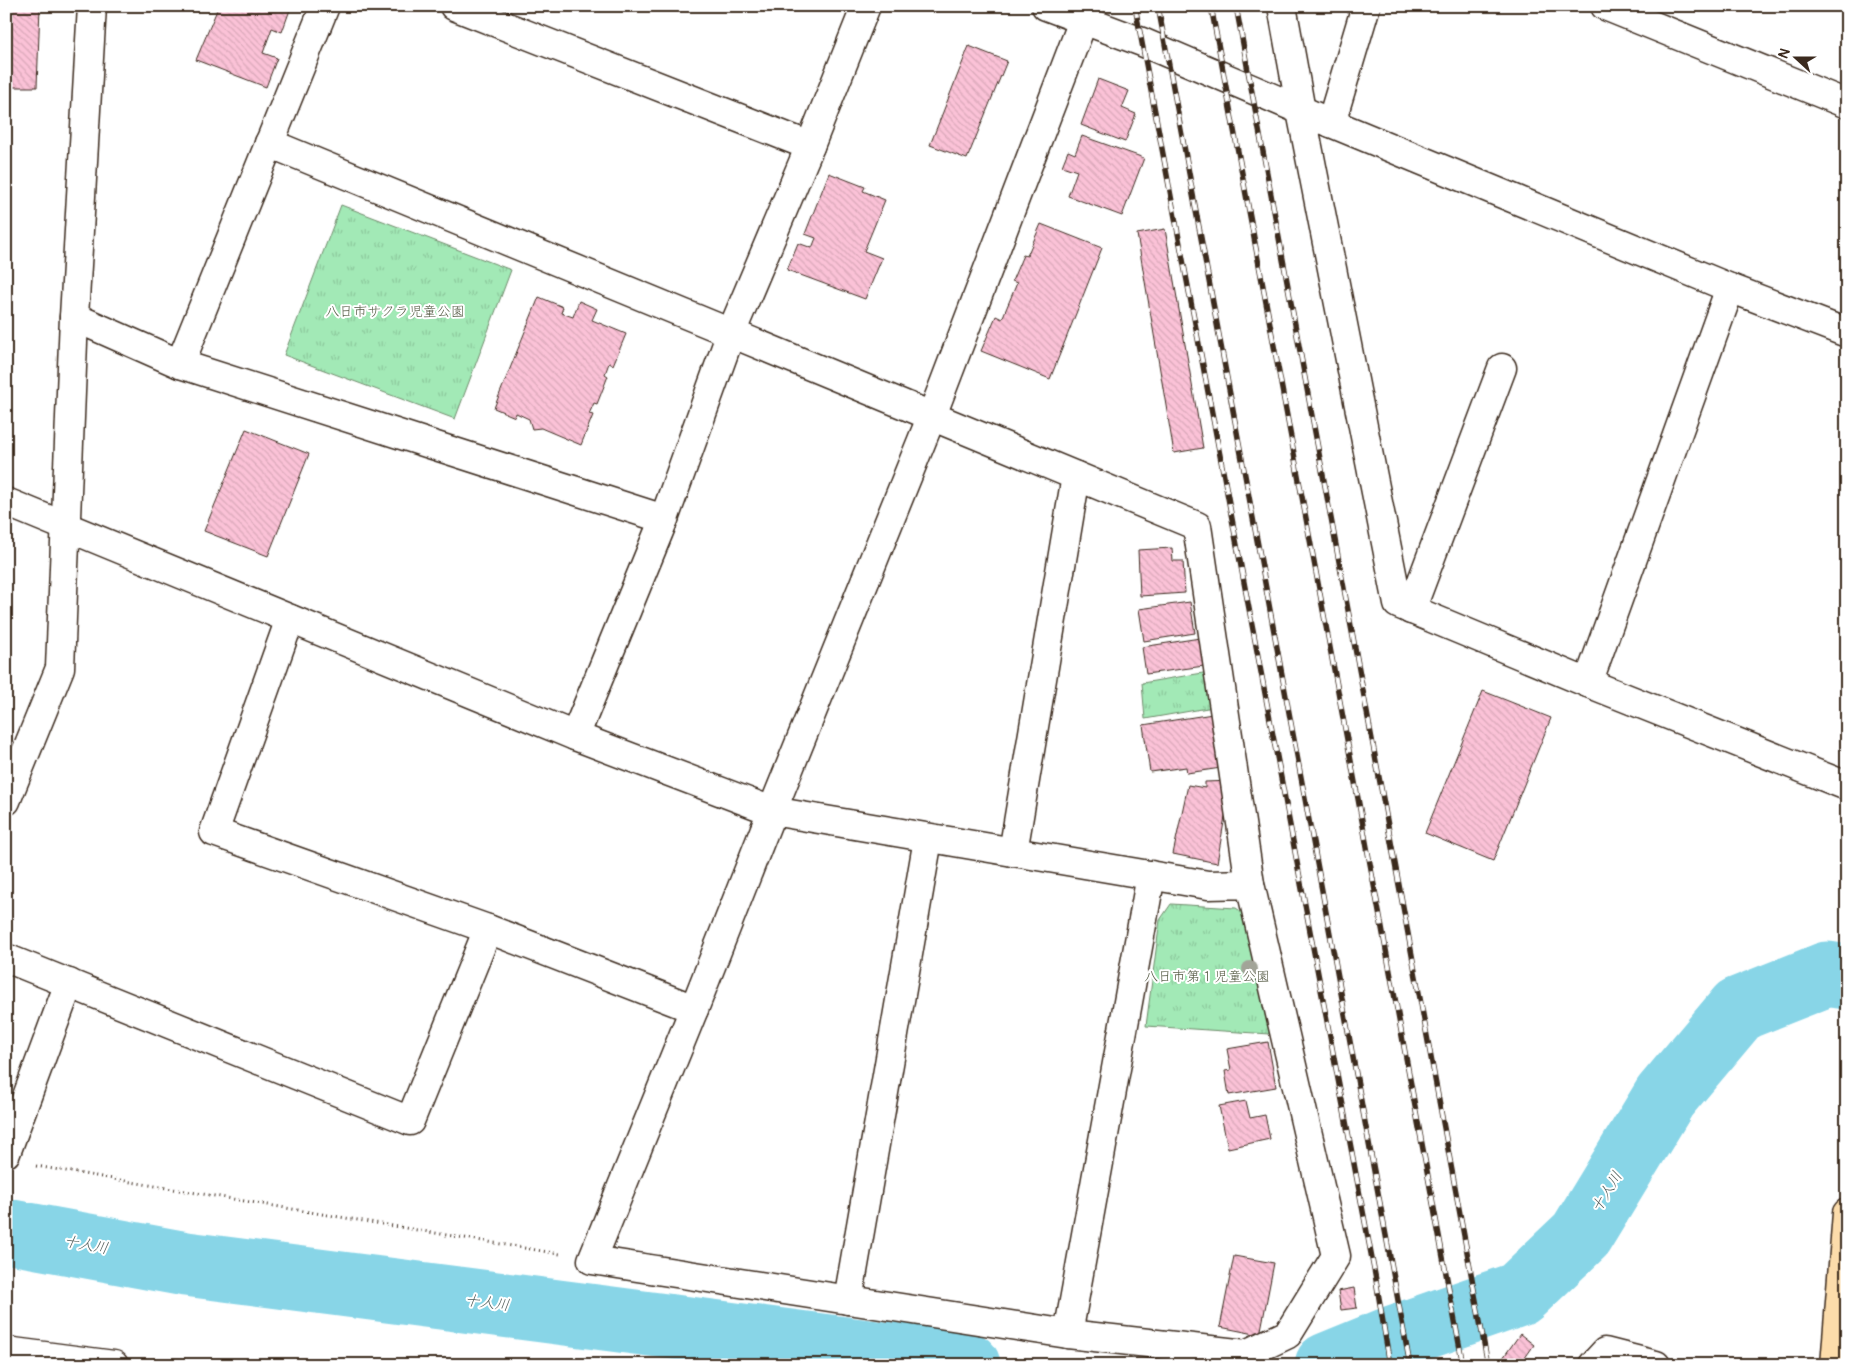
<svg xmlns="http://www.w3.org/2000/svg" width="1853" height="1371" font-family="Pangolin,'Klee One',sans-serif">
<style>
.grass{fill:url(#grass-tufts);stroke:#6e8a6a}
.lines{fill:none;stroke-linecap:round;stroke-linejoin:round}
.river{stroke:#88d5e7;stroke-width:65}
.building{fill:url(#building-back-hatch);stroke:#3b2a1e}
.minor-casing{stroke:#3b2a1e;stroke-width:31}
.major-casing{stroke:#3b2a1e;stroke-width:31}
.path{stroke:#3b2a1e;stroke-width:3;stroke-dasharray:1 4;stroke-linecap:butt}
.minor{stroke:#fff;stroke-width:28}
.major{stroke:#fcdcab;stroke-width:28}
.rail-casing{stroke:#3b2a1e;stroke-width:5.5}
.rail{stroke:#fff;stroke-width:4;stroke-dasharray:11;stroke-linecap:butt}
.tree{fill:#a2a498}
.labels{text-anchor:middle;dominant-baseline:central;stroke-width:4;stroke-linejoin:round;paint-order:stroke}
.park-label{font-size:14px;fill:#555a44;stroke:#fff}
.water-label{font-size:15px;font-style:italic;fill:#525d5a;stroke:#fff}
</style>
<defs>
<pattern id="grass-tufts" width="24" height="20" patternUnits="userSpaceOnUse" patternTransform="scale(1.25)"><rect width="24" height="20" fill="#a2e9b6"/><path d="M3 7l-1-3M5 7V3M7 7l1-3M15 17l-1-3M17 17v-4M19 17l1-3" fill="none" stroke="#8cc89c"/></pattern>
<pattern id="building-back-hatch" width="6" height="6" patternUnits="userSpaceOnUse" patternTransform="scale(1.25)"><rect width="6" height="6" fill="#fbc2d7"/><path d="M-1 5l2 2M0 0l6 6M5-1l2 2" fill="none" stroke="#d8a7b8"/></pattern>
</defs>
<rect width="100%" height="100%" fill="#fff"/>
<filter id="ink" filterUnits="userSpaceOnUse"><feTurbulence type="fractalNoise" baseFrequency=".02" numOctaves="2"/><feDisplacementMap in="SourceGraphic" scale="10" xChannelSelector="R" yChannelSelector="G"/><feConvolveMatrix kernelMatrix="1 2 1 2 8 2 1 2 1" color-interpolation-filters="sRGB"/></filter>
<g filter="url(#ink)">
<g class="grass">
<path d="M341 205 511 270 455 419 284 355Z"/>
<path d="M1215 671 1219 706 1145 719 1142 683Z"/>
<path d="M1171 904 1236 908 1252 919 1270 1034 1146 1026 1160 920Z"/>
</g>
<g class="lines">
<g class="river">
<path d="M6 1231 186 1264 968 1365"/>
<path d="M1327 1365 1393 1338 1519 1294 1581 1235 1665 1097 1739 1009 1827 974 1847 977"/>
</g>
</g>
<g class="building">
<path d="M6 6H40L37 87H6Z"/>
<path d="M207 6 291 7 282 32 272 28 263 53 277 58 266 87 196 60 217 10Z"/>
<path d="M969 46 1007 61 967 159 930 145Z"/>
<path d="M1098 79 1129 91 1122 108 1136 114 1125 142 1081 125Z"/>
<path d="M1082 136 1144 158 1122 216 1068 196 1077 171 1062 166 1068 151 1075 154Z"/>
<path d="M829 173 865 187 863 191 885 200 864 251 882 258 865 299 787 270 798 243 812 248 816 238 805 234Z"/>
<path d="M1041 224 1102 248 1050 379 981 351 996 316 1002 319 1017 283 1012 281 1023 255 1027 256Z"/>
<path d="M1165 229 1203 448 1174 453 1137 234Z"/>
<path d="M539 297 563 307 561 313 573 317 579 301 597 309 592 320 626 334 613 365 609 363 605 374 608 376 597 404 594 403 589 414 593 415 581 445 541 428 532 429 529 419 516 413 515 417 494 408Z"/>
<path d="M246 429 309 454 268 556 204 531Z"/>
<path d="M1172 548 1173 561H1183L1185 593 1140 596 1138 550Z"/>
<path d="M1190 602 1195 633 1144 641 1139 609Z"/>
<path d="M1200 638 1204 666 1146 674 1142 647Z"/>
<path d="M1483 691 1551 718 1493 861 1425 833Z"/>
<path d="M1219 713 1228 767 1187 773 1186 767 1150 772 1143 725Z"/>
<path d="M1231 781 1217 863 1173 854 1188 785 1205 788V782Z"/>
<path d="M1268 1042 1276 1087 1229 1095 1225 1071 1231 1070 1227 1049Z"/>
<path d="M1246 1101 1250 1118 1265 1115 1270 1139 1228 1148 1219 1106Z"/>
<path d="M1234 1256 1274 1263 1260 1335 1220 1327Z"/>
<path d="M1354 1288 1357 1308 1341 1310 1338 1291Z"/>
<path d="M1520 1334 1534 1345 1520 1365H1498Z"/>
<path d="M578 1360 583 1365H573Z"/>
</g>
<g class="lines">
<g class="minor-casing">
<g id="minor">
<path d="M1046 6 1142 42 1331 123 1730 288 1847 333"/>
<path d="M1282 6 1301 111 1398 604 1588 683 1847 786"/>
<path d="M1605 6 1847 104"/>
<path d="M1331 123 1366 6"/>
<path d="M269 143 731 333 810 146 454 6"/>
<path d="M810 146 866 6"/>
<path d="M74 317 92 6"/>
<path d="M6 502 575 736 664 519 180 364"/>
<path d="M664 519 731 333 1197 526 1250 884"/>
<path d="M1411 610 1502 368"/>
<path d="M290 619 214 832 488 929"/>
<path d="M1588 683 1730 288"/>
<path d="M575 736 772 811 1208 885 1250 884 1336 1256 1288 1334 1246 1354 1068 1334 1151 875"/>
<path d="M6 801 60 668 74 317 180 364 325 6"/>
<path d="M1013 852 1076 476"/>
<path d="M6 958 410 1121 488 929 694 1009 772 811 931 418 1083 21"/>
<path d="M694 1009 592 1260 1068 1334"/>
<path d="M6 1153 69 983"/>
<path d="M848 1300 928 839"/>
<path d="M6 1351 114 1365"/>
<path d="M1593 1365 1605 1352 1656 1365"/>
</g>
</g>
<g class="major-casing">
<path id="major" d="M1835 1365 1847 1213"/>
</g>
<path class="path" d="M36 1166 560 1254"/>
<use href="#minor" class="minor"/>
<use href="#major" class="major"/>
<g class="rail-casing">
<g id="rail">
<path d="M1135 6 1376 1280 1390 1365"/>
<path d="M1158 6 1410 1365"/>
<path d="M1211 6 1463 1365"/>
<path d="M1236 6 1488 1365"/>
</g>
</g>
<use href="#rail" class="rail"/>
</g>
<circle class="tree" cx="1250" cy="969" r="8"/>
</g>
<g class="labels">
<g class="park-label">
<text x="395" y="311">八日市サクラ児童公園</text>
<text x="1207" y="976">八日市第１児童公園</text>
</g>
<g class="water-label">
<text transform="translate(1607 1192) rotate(-59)">十人川</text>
<text transform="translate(86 1245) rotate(10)">十人川</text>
<text transform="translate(487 1303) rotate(7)">十人川</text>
</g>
</g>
<rect width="1853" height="1371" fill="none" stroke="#fff" stroke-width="25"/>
<rect x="12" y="12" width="1828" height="1346" fill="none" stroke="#3b2a1e" stroke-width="2" filter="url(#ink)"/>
<g transform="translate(1796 58) rotate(291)" stroke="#ffffff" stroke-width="4" paint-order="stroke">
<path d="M0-4L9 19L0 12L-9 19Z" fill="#3b2a1e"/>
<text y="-8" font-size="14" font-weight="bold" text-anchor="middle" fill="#3b2a1e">N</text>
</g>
</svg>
